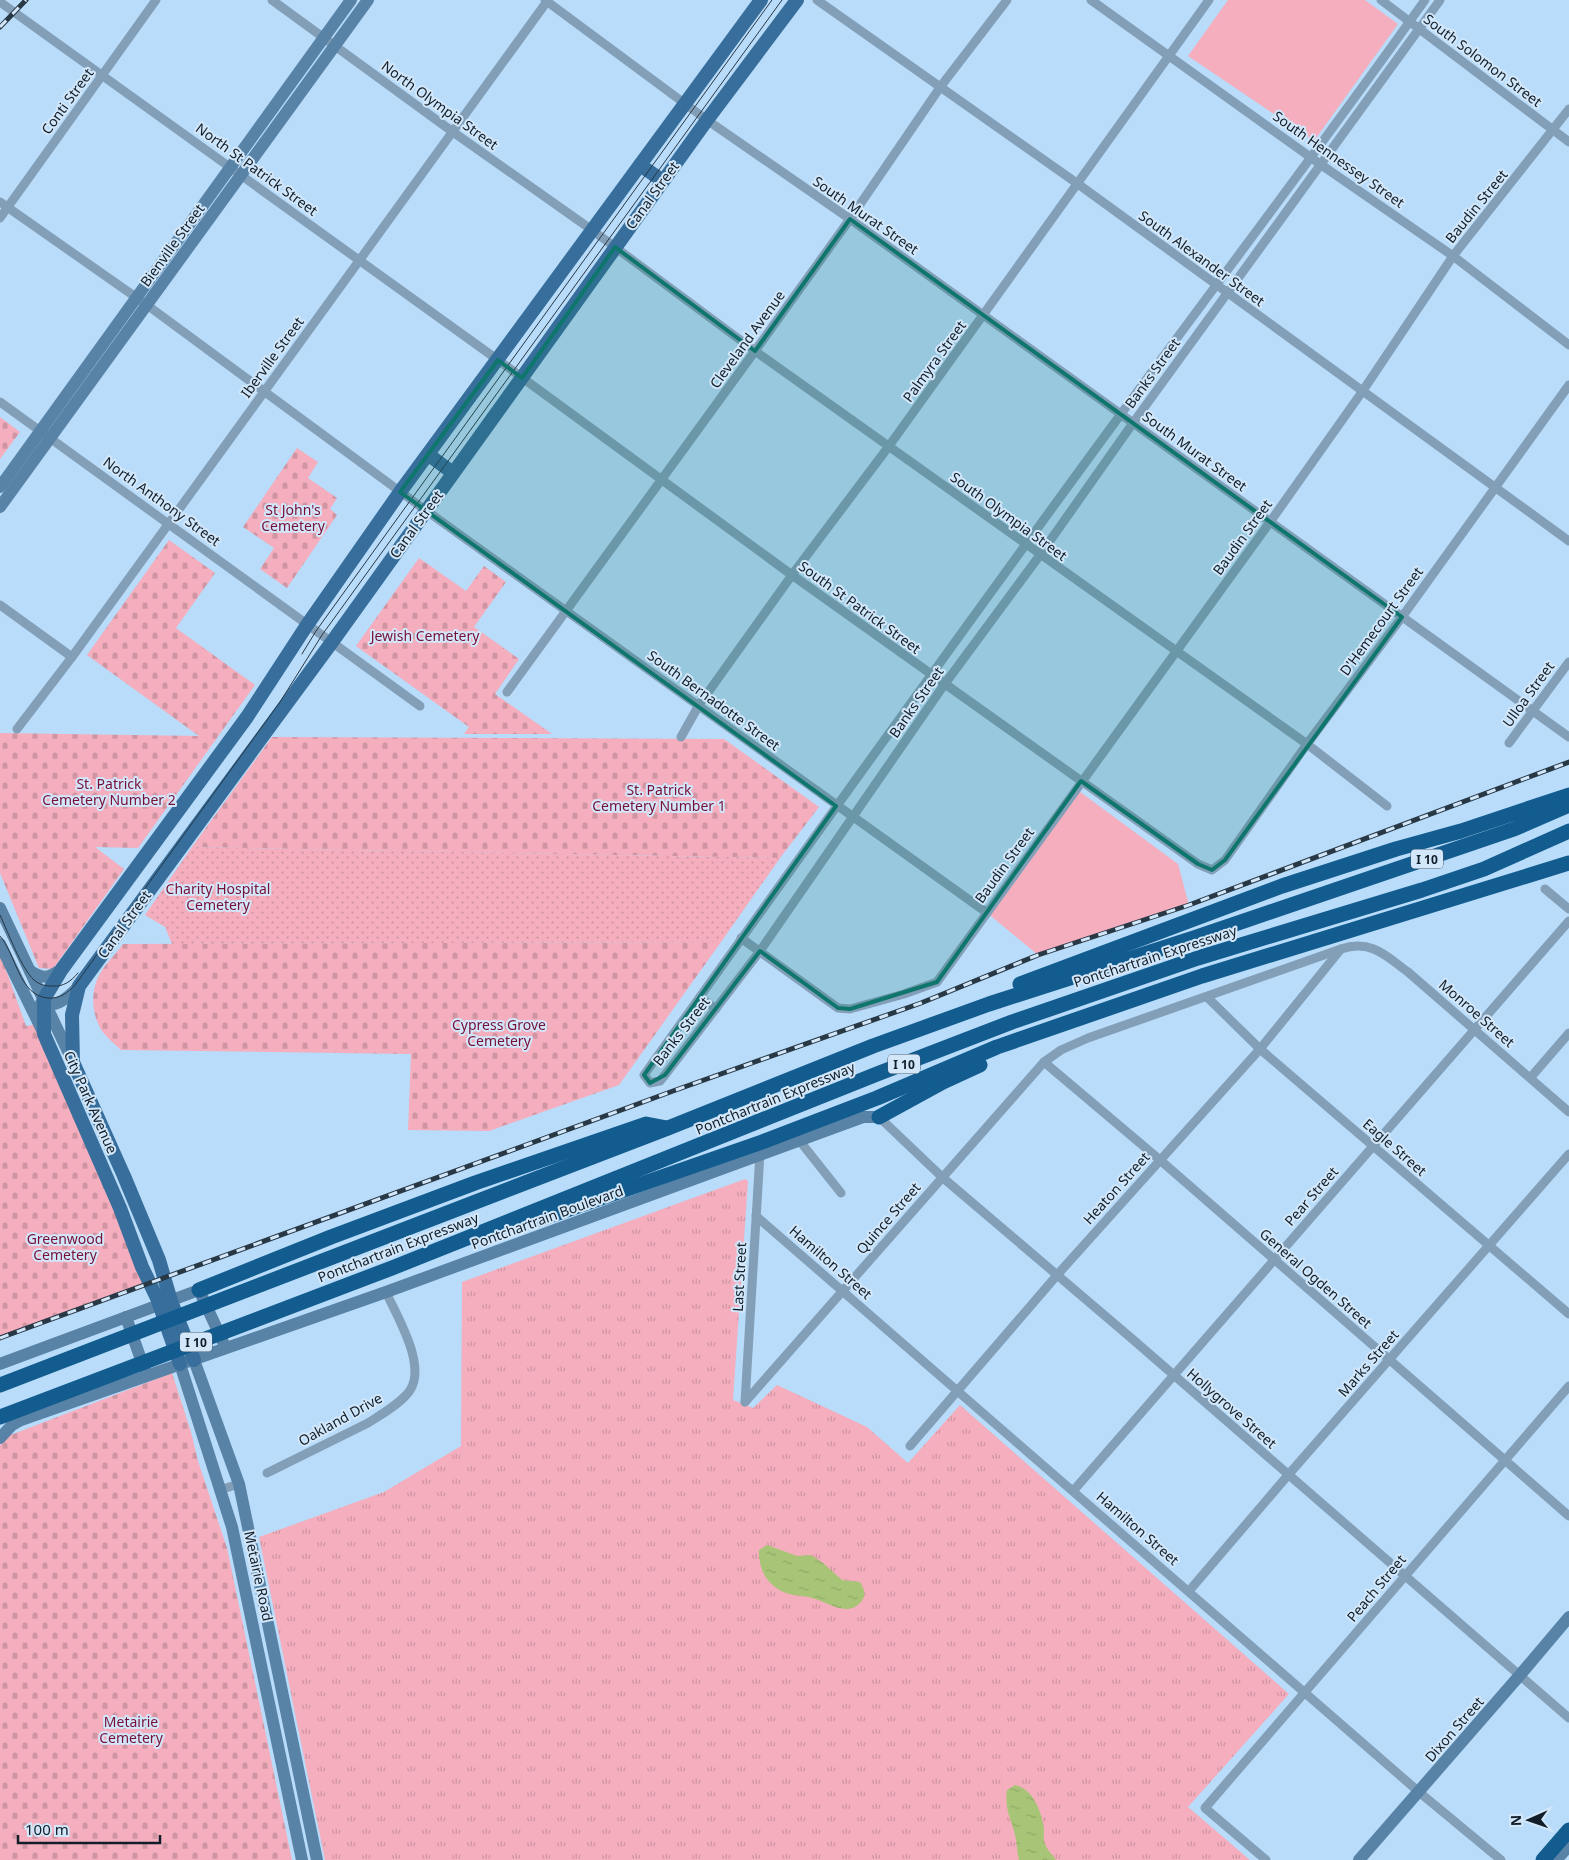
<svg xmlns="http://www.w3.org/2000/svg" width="1569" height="1860" font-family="'Noto Sans',sans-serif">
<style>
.grass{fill:url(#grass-tufts)}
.cemetery{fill:url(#cemetery-stones)}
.park{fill:url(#park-dots)}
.garden{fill:#f4aebd}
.water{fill:url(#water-ripples)}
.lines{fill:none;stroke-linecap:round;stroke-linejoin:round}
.street{stroke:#839fb8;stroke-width:9}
.secondary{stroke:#5883a7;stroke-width:12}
.primary{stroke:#376e9b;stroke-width:14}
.highway{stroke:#125c8f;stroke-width:15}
.tram{stroke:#283845;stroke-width:1}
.rail-casing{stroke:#283845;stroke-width:5}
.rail{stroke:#d2e7fa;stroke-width:3;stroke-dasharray:9;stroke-linecap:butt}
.marked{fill:#0f766e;fill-opacity:0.2;stroke:#0f766e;stroke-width:4;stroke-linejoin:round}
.labels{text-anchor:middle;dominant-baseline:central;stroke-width:4;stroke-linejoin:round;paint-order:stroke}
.shield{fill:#d2e7fa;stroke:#4b5a68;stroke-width:1}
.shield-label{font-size:12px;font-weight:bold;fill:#111e29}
.street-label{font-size:14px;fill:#111e29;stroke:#d2e7fa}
.park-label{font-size:14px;fill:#771037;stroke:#d2e7fa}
</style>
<defs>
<pattern id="grass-tufts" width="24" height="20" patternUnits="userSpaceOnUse" patternTransform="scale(1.25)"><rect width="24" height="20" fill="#f4aebd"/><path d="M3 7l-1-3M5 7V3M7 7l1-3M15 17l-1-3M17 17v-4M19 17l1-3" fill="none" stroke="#d095a2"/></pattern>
<pattern id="cemetery-stones" width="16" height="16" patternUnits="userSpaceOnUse" patternTransform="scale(1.25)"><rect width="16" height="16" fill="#f4aebd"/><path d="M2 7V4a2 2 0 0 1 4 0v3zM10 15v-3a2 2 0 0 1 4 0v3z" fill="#d095a2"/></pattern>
<pattern id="park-dots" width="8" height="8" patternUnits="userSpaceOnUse" patternTransform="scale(1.25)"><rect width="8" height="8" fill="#f4aebd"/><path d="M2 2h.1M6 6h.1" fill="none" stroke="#d095a2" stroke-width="1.8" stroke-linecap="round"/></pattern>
<pattern id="water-ripples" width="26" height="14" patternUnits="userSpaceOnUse" patternTransform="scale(1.25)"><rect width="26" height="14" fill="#a8c577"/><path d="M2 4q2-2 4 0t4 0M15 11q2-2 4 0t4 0" fill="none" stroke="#90a967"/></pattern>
</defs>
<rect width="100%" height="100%" fill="#b9dcfa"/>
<path class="grass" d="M745 1179 748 1181 733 1400 753 1408 777 1385 867 1427 908 1463 960 1405 1289 1694 1188 1807 1250 1860H325L259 1537 384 1492 461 1446 462 1282Z"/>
<g class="cemetery">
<path d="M0 417 20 432 0 459Z"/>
<path d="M297 448 318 462 308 478 337 498 330 509 337 515 287 588 260 569 274 548 243 527Z"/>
<path d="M169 540 215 573 176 628 255 685 138 848 95 847 124 869 53 969 39 968 0 873V733L199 736 87 655Z"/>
<path d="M419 558 466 591 484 566 506 582 474 627 519 659 495 694 552 734H464L469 727 356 646Z"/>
<path d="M272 737 724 739 819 807 780 858 192 847Z"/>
<path d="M721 942 619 1085 489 1131 408 1130 411 1054 121 1050C115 1044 107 1038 102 1031 91 1014 90 989 101 972 107 962 116 954 123 944Z"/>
<path d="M0 953 26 1026 39 1024 149 1284 0 1338Z"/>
<path d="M172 1373 191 1432 198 1461 227 1548 292 1860H0V1445L8 1436Z"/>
</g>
<path class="park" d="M192 847 780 858 721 942 172 944 165 927 145 915Z"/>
<g class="garden">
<path d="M1228 0H1365L1398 24 1314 141 1188 56Z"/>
<path d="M1076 789 1178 864 1189 905 1038 955 986 912Z"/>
</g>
<g class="water">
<path d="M767 1545 797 1556 811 1555 823 1563 842 1580 860 1582C864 1589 867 1594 861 1602 847 1618 828 1602 812 1598 806 1596 799 1596 793 1595 770 1590 758 1572 759 1550Z"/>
<path d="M1015 1785C1033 1789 1041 1810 1044 1828 1044 1833 1043 1839 1045 1844 1047 1850 1053 1855 1056 1860H1019C1017 1853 1017 1847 1016 1840 1013 1821 1004 1812 1007 1790Z"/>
</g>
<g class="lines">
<g class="street">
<path d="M272 0 453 132 592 230 755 351 1307 744 1387 806"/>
<path d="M545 0 707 120 850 219 1569 737"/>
<path d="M817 0 1078 184 1569 541"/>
<path d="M1091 0 1320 164 1453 256 1569 345"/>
<path d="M1381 0 1569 142"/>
<path d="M1425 0C1326 140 1222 276 1121 414 960 633 802 854 644 1075L650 1083 660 1081 665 1075 760 951 944 685 1040 555 1133 423 1440 0"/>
<path d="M0 2 498 360 792 575 1198 864 1212 870 1225 860 1307 744 1402 617 1569 385"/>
<path d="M0 202 147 305 417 504 986 912"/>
<path d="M0 218 156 0"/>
<path d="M0 402 420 706"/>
<path d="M0 605 72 657"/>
<path d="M507 692 755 351 850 219 941 86 1007 0"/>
<path d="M17 729 72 657 548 0"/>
<path d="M681 737 699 705 792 575 889 446 1209 0"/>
<path d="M1509 743 1569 662"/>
<path d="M1545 889 1569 909"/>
<path d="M741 938 838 1008 850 1009 904 994 937 982 1270 522 1362 392 1453 256 1569 109"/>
<path d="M700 997 716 1009"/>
<path d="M1207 997 1260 1049 1569 1314"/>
<path d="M1044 1062 1160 1160 1569 1516"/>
<path d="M1531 1077 1569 1033"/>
<path d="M879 1117 942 1177 1130 1337 1569 1718"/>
<path d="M799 1140 841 1193"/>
<path d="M756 1216 1419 1792 1501 1860"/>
<path d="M745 1402 1044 1062 1061 1050 1088 1038 1341 949C1371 939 1386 956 1408 972L1569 1112"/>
<path d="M745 1402 760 1153"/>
<path d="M910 1446 1058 1274 1260 1049 1341 949"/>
<path d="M267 1473 368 1423C382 1414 398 1405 408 1393 429 1368 397 1317 386 1292"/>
<path d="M219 1490 239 1484"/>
<path d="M1074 1490 1569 921"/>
<path d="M1189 1591 1289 1474 1569 1154"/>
<path d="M1266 1860 1205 1808 1569 1386"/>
</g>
<g class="secondary">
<path d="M0 487 351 0"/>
<path d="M0 507 368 0"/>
<path d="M0 908 73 1062"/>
<path d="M0 944 44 1034"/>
<path d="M30 971C45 980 48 978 62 969"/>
<path d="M41 1003C55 1010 70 996 79 986"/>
<path d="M126 1317 145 1371"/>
<path d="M194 1360 239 1484 317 1860"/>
<path d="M0 1364 199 1290 223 1342"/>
<path d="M180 1364 232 1527 302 1860"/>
<path d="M0 1438 12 1425 21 1420 386 1292 863 1117H879"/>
<path d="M1359 1860 1520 1675 1569 1617"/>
<path d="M1556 1860 1569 1846"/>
</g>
<g class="primary">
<path d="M640 165 663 181"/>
<path d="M429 455 453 473"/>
<path d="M194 1360 171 1301 159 1260 124 1176 73 1062 72 1015 79 986 332 642 707 120 797 0"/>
<path d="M180 1364 157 1298 142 1267 120 1208 44 1034V999L62 969 247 717 307 625 400 492 761 0"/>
</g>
<g class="highway">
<path d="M1020 984 1282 886 1396 849 1461 831 1569 795"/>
<path d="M879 1117 943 1082 980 1065"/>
<path d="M541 1219 762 1142 877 1098 997 1047 1202 976 1569 863"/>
<path d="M199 1290 331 1237 475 1183 646 1124 667 1128"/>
<path d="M0 1385 668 1128 873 1046 989 1004 1194 938 1514 829 1569 805"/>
<path d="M0 1417 392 1268 877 1074 1012 1022 1198 958 1422 890 1484 869 1569 831"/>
<path d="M1543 1860 1569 1830"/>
</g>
<g class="tram">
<path d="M302 654 316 631 772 0"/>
<path d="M0 915C8 932 21 968 34 980 40 985 45 986 52 986 64 987 71 981 78 973"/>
<path d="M0 936C16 954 19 996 48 998 59 999 68 993 75 985L280 702 322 635 782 0"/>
</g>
<g class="rail-casing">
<g id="rail">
<path d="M0 27 26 0"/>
<path d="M0 1338 673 1091 921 1003 1038 955 1189 905 1569 762"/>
</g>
</g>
<use href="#rail" class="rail"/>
</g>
<path class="marked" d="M850 219 1402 617 1225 860 1212 870 1198 864 1081 781 937 982 850 1009 838 1008 760 951 665 1075 650 1083 644 1075 836 806 400 492 498 360 522 378 615 247 755 351Z"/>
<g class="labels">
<g class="shield">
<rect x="1411" y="849.5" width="32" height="19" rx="4"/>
<rect x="888" y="1054.5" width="32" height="19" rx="4"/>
<rect x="180" y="1332.5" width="32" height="19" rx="4"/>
</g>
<g class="shield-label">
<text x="1427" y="859">I 10</text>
<text x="904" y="1064">I 10</text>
<text x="196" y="1342">I 10</text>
</g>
<g class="street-label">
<text transform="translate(1483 60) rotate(37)">South Solomon Street</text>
<text transform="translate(67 101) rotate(-54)">Conti Street</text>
<text transform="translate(440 105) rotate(36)">North Olympia Street</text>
<text transform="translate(1339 159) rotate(35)">South Hennessey Street</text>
<text transform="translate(257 169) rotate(36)">North St Patrick Street</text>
<text transform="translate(652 195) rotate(-54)">Canal Street</text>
<text transform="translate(1476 206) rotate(-51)">Baudin Street</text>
<text transform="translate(866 215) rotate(35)">South Murat Street</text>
<text transform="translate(172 245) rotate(-54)">Bienville Street</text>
<text transform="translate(1202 258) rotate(36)">South Alexander Street</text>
<text transform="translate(747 339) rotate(-54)">Cleveland Avenue</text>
<text transform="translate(272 357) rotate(-54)">Iberville Street</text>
<text transform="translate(934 361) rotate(-54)">Palmyra Street</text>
<text transform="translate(1152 373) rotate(-54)">Banks Street</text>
<text transform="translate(1195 451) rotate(36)">South Murat Street</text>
<text transform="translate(162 501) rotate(36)">North Anthony Street</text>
<text transform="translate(1009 516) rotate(36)">South Olympia Street</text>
<text transform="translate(416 524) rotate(-54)">Canal Street</text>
<text transform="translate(1242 537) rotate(-54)">Baudin Street</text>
<text transform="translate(860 607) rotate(36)">South St Patrick Street</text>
<text transform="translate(1381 621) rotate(-54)">D'Hemecourt Street</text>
<text transform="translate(1528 694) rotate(-54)">Ulloa Street</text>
<text transform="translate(714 700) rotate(36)">South Bernadotte Street</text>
<text transform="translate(916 702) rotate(-55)">Banks Street</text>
<text transform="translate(1004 865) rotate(-54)">Baudin Street</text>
<text transform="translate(124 924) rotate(-54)">Canal Street</text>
<text transform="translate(1155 956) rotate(-18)">Pontchartrain Expressway</text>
<text transform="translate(1477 1013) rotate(41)">Monroe Street</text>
<text transform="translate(681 1031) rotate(-52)">Banks Street</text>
<text transform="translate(775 1098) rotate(-22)">Pontchartrain Expressway</text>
<text transform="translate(91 1102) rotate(66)">City Park Avenue</text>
<text transform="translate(1395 1147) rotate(41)">Eagle Street</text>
<text transform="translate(1116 1188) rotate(-48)">Heaton Street</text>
<text transform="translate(1311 1196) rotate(-49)">Pear Street</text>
<text transform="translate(547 1217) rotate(-20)">Pontchartrain Boulevard</text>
<text transform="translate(888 1218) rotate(-49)">Quince Street</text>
<text transform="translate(398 1247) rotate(-21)">Pontchartrain Expressway</text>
<text transform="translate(831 1262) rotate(41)">Hamilton Street</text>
<text transform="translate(739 1277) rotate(-87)">Last Street</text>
<text transform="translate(1316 1278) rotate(41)">General Ogden Street</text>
<text transform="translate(1368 1363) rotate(-49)">Marks Street</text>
<text transform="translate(1232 1408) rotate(41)">Hollygrove Street</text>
<text transform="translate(340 1419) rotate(-29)">Oakland Drive</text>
<text transform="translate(1138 1528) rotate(41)">Hamilton Street</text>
<text transform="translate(259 1576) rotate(78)">Metairie Road</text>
<text transform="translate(1376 1588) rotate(-50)">Peach Street</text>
<text transform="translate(1454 1729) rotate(-49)">Dixon Street</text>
</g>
<g class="park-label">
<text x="293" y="509">St John's<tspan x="293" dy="16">Cemetery</tspan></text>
<text x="425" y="635">Jewish Cemetery</text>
<text x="109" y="783">St. Patrick<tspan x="109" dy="16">Cemetery Number 2</tspan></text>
<text x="659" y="789">St. Patrick<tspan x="659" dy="16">Cemetery Number 1</tspan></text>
<text x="218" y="888">Charity Hospital<tspan x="218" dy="16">Cemetery</tspan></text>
<text x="499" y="1024">Cypress Grove<tspan x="499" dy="16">Cemetery</tspan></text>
<text x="65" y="1238">Greenwood<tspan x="65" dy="16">Cemetery</tspan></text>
<text x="131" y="1721">Metairie<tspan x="131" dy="16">Cemetery</tspan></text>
</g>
</g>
<g transform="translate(1529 1820) rotate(268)" stroke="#d2e7fa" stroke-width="4" paint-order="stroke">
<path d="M0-4L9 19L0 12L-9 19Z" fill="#111e29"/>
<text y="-8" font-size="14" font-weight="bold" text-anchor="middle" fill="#111e29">N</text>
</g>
<path d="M18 1835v8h142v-8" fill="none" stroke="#111e29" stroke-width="2.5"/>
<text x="25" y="1835" font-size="15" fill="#111e29" stroke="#d2e7fa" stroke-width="4" paint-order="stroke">100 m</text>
</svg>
